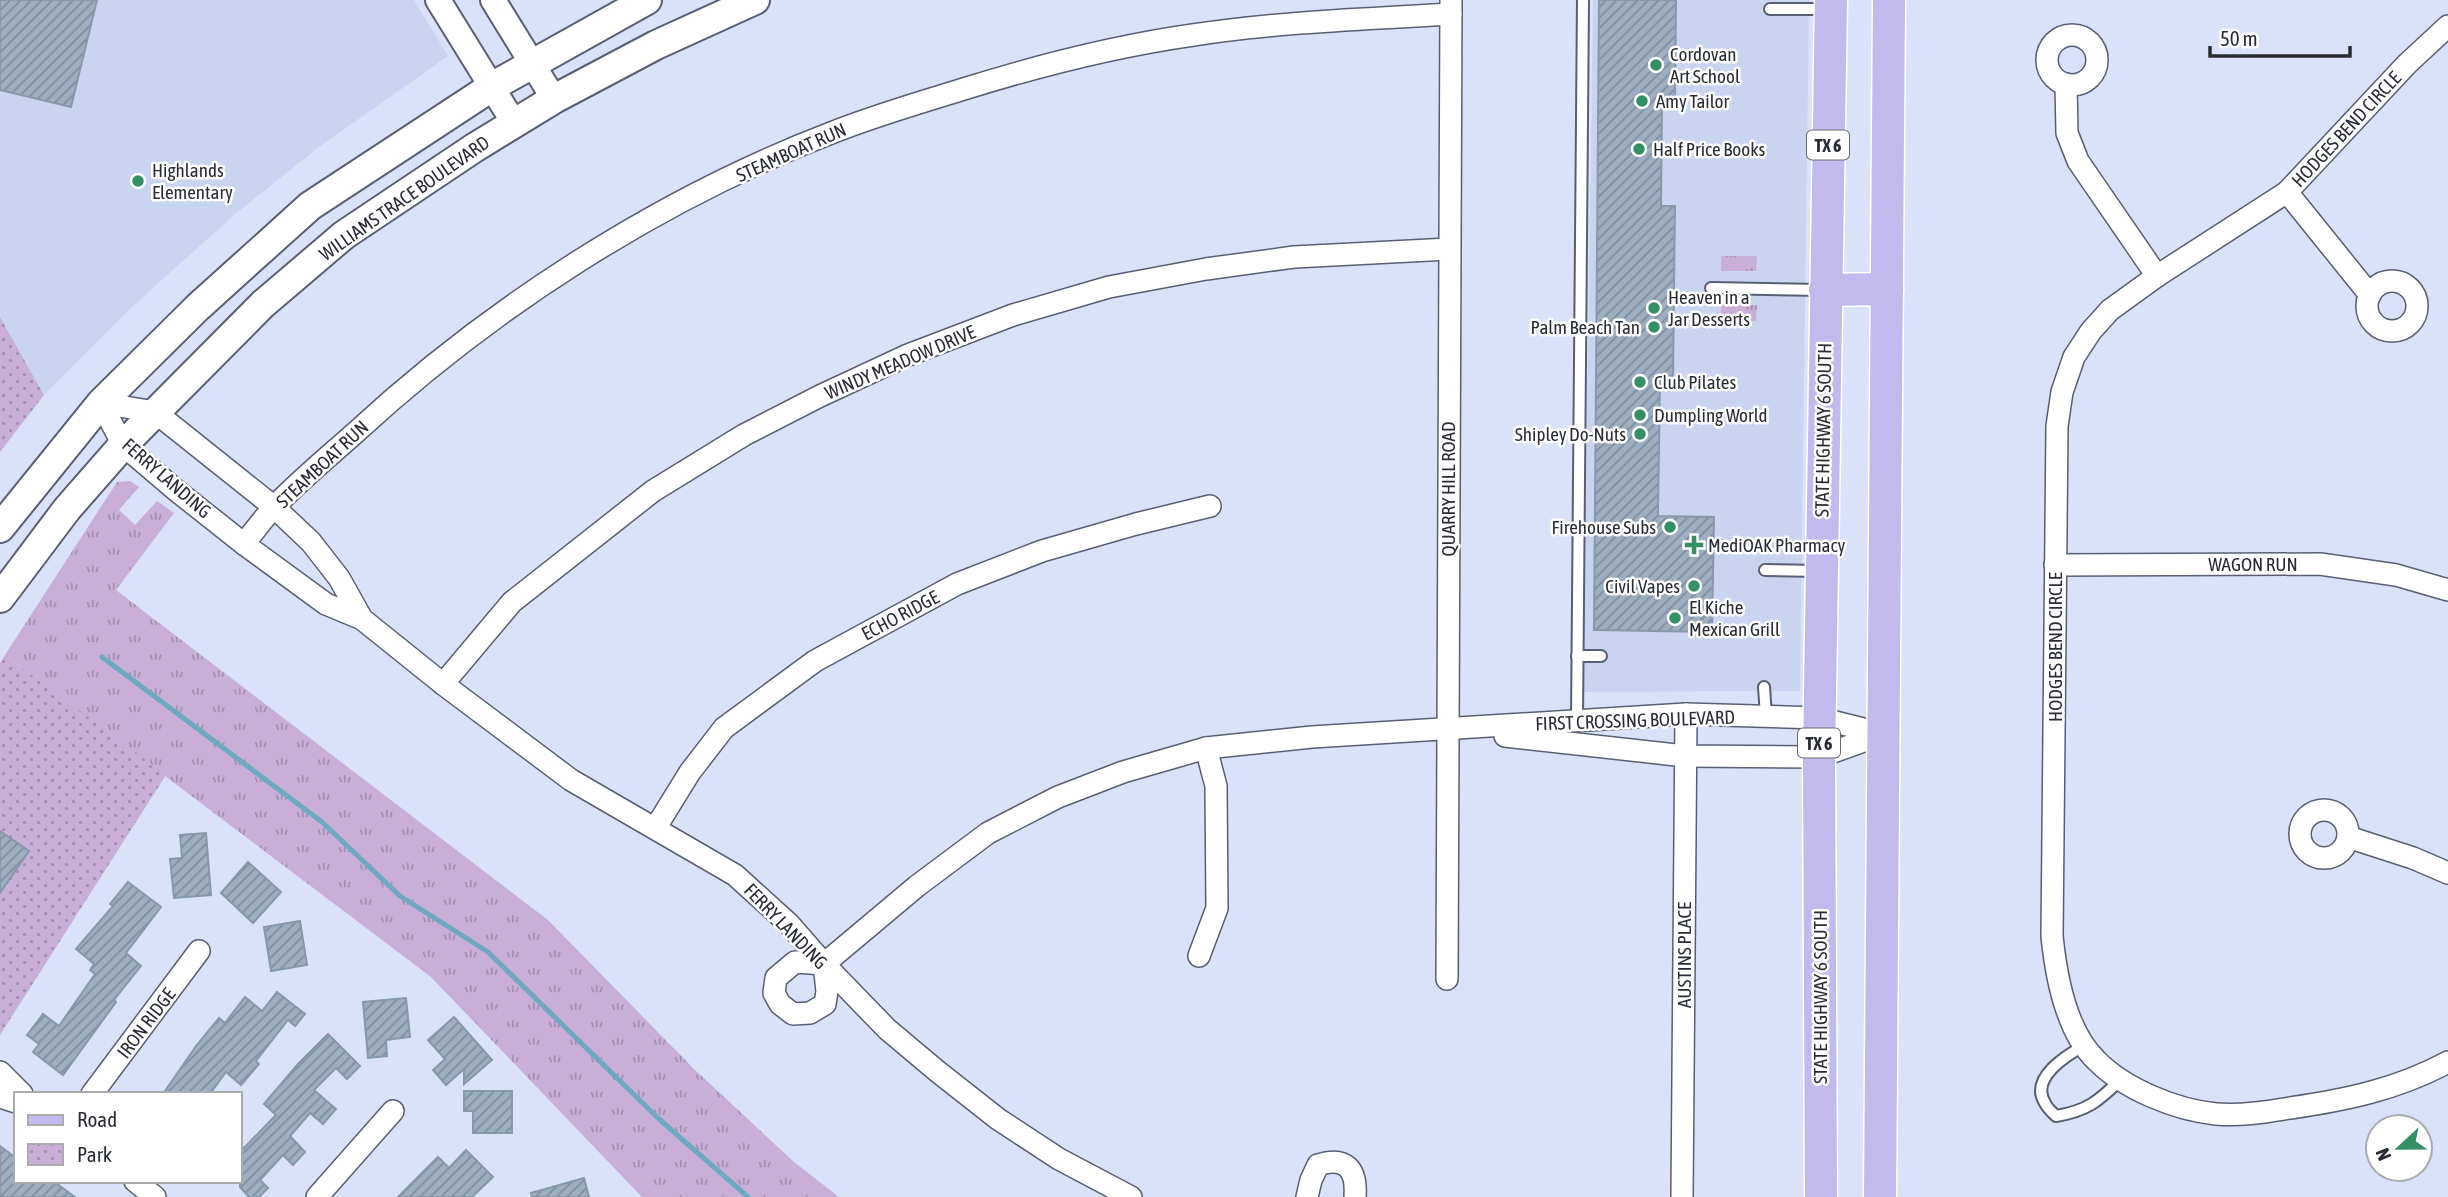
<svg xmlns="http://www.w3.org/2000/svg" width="2448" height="1197" font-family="'Asap Condensed',sans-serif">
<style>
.built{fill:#c9d4f1}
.grass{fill:url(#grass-tufts)}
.park{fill:url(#park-dots)}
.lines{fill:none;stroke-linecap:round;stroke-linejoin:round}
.stream{stroke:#6ea9c1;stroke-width:5}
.building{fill:url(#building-hatch);stroke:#8698a9;stroke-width:2}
.service-casing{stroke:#585f73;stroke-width:14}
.minor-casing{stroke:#585f73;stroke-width:24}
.tertiary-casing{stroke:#585f73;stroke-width:28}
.secondary-casing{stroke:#585f73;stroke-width:32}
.primary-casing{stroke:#fff;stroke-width:35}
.service{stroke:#fff;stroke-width:10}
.minor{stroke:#fff;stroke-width:21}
.tertiary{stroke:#fff;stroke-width:24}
.secondary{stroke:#fff;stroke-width:28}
.primary{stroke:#c2b9ec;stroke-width:32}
.poi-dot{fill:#348f65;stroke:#fff;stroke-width:2.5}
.labels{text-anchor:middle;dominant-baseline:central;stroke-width:5;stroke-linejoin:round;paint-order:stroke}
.shield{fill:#fff;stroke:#696b72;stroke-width:2}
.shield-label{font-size:18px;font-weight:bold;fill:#292c35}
.poi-label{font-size:19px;fill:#292c35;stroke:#fff;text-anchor:start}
.street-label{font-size:19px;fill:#292c35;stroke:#fff}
</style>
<defs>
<pattern id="grass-tufts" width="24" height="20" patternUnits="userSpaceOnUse" patternTransform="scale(1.75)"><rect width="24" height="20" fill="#c9afd8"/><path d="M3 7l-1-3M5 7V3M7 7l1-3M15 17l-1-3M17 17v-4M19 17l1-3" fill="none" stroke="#a38fb0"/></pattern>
<pattern id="park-dots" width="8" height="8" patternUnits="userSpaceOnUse" patternTransform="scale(1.75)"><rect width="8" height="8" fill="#c9afd8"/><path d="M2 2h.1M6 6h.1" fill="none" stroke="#a38fb0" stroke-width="1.8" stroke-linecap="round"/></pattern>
<pattern id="building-hatch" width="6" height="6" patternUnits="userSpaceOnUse" patternTransform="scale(1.75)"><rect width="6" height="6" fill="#9caec0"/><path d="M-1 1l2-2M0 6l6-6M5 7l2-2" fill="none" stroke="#7f8e9d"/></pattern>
</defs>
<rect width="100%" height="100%" fill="#d9e2f9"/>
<g class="built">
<path d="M0 0H414L448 56 319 147 234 215 134 305 44 395 0 317Z"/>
<path d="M1593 0H1809L1800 691 1583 692Z"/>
</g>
<g class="grass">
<path d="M1721 256H1757L1756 271H1721Z"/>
<path d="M1721 305H1757L1756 321H1721Z"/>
<path d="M130 481 139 487 119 510 135 525 157 501 174 513 116 590 548 920 695 1070 794 1162 839 1197H642L431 977 5 655 117 482Z"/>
</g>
<g class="park">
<path d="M0 317 44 395 0 452Z"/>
<path d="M5 655 166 775 0 1035V663Z"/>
</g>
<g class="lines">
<path class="stream" d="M102 657 322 822 400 896 488 952 659 1119 748 1197"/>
</g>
<g class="building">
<path d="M0 0H97L71 107 0 90Z"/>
<path d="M1599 0H1676L1675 97 1662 96 1661 206H1675L1673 377 1660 376 1658 516 1714 517 1712 632 1594 630Z"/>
<path d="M0 831 29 851 0 893Z"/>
<path d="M206 833 211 895 174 898 170 859 182 858 180 835Z"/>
<path d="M248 862 281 892 253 923 221 893Z"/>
<path d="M128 882 161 907 126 953 141 966 114 1000 116 1002 63 1075 33 1052 39 1044 27 1035 43 1014 59 1026 95 974 90 970 94 964 76 949 113 906 110 904Z"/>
<path d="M300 921 307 965 271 971 264 927Z"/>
<path d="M277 992 305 1014 295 1026 288 1020 256 1061 259 1064 241 1085 226 1072 210 1094H163L196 1046 219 1018 225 1023 245 997 262 1011Z"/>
<path d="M406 998 410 1037 386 1040 387 1056 368 1058 363 1002Z"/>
<path d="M454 1017 492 1060 464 1084V1069L446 1085 433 1070 445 1059 428 1040Z"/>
<path d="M328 1034 360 1066 347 1079 336 1068 314 1090 336 1109 323 1124 310 1113 290 1136 305 1152 293 1165 283 1155 260 1180 268 1188 259 1197H249L240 1187V1152L276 1115 264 1104 298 1064Z"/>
<path d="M464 1091H512V1133H473V1111H464Z"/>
<path d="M0 1146 16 1158V1181H53L75 1197H0Z"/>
<path d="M466 1150 493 1177 472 1197H398L438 1157 449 1168Z"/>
<path d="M584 1178 589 1197H532L531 1193Z"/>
</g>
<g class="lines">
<g class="service-casing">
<g id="service">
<path d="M1770 9H1827"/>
<path d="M1711 288 1822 290"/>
<path d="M1765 570 1818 571"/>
<path d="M1577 656H1601"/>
<path d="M1764 687 1766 716"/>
<path d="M1577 721 1583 0"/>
<path d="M2085 1045C2067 1055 2029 1078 2045 1103 2047 1108 2052 1112 2056 1116 2087 1111 2099 1101 2121 1079"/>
</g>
</g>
<g class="minor-casing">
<g id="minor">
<path d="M2448 26 2407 64 2287 192 2157 276 2110 310 2091 331 2074 357 2062 392 2057 426 2052 936C2056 976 2066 1031 2096 1060 2124 1089 2176 1110 2216 1114 2241 1116 2266 1112 2290 1108 2346 1100 2398 1089 2448 1062"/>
<circle cx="2072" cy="60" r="25"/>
<path d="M2066 84 2067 133 2078 161 2157 276"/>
<path d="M2287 192 2370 295"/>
<circle cx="2392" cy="306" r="25"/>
<path d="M244 544C254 531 264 518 274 507 299 481 328 457 355 433 490 308 659 199 831 133 876 115 922 102 967 88 1041 65 1116 46 1193 35 1278 22 1365 19 1451 14"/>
<path d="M2055 565 2320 564 2396 575 2448 590"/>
<path d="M362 619 339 578 311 542 274 507 155 412 101 403 123 445 177 491 244 544 326 604 362 619 443 684 571 780 735 875 789 924 824 964 887 1029 937 1071 998 1119 1059 1159 1131 1197"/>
<path d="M443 684 512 602 653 491 744 435 820 396 908 355 1013 315 1109 287 1206 269 1294 257 1449 249"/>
<path d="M1505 736 1685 756 1819 757 1883 734"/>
<circle cx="2324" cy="834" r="24"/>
<path d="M656 827 690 772 724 728 815 661 957 584 1042 551 1136 524 1210 506"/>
<path d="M2348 837 2413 858 2448 873"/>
<path d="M1199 956 1217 908 1216 786 1206 748"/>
<path d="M795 962 824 964 827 991 825 1004 810 1013 793 1014 780 1004 774 993 776 978Z"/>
<path d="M824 964 917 886 988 833 1058 797 1123 772 1206 748 1312 737 1686 714 1819 718 1883 734"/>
<path d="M1447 979 1451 1"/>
<path d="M0 1072 22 1094"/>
<path d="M92 1094 199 951"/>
<path d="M0 1097 16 1102"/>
<path d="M135 1181 155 1197"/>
<path d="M317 1197 393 1111"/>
<path d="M1307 1197 1311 1180 1318 1165C1346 1156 1357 1169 1355 1197"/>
<path d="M1682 1197 1686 714"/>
</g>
</g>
<g class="tertiary-casing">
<g id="tertiary">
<path d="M438 0 514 123"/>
<path d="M493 0 554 99"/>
</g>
</g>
<g class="secondary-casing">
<g id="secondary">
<path d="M0 528 101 403 198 307 310 206 493 86 647 0"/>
<path d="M0 598 67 509 123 445 263 304 344 235 474 148 554 99 656 45 755 0"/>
</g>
</g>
<g class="primary-casing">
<g id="primary">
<path d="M1825 290 1887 289"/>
<path d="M1821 1197 1819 757 1831 0"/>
<path d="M1880 1197 1889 0"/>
</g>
</g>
<use href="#service" class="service"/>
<use href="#minor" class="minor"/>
<use href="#tertiary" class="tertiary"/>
<use href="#secondary" class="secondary"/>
<use href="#primary" class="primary"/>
</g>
<g class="poi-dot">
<circle cx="1656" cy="65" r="7"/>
<circle cx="1642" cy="101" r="7"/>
<circle cx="1639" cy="149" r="7"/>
<circle cx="138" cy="181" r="7"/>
<circle cx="1654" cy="308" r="7"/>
<circle cx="1654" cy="327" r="7"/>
<circle cx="1640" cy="382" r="7"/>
<circle cx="1640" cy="415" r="7"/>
<circle cx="1640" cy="434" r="7"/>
<circle cx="1670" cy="527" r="7"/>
<path d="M1690.5 534.5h7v7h7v7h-7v7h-7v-7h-7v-7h7z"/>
<circle cx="1694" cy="586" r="7"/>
<circle cx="1675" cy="618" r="7"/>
</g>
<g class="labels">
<g class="shield">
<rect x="1807" y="130.5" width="42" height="29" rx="5"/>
<rect x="1798" y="728.5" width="42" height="29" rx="5"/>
</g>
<g class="shield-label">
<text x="1828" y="145">TX 6</text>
<text x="1819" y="743">TX 6</text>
</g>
<g class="poi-label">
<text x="1670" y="54">Cordovan<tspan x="1670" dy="22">Art School</tspan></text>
<text x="1656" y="101">Amy Tailor</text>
<text x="1653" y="149">Half Price Books</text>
<text x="152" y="170">Highlands<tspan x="152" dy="22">Elementary</tspan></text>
<text x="1668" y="297">Heaven in a<tspan x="1668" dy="22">Jar Desserts</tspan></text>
<text x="1640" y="327" text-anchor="end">Palm Beach Tan</text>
<text x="1654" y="382">Club Pilates</text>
<text x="1654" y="415">Dumpling World</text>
<text x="1626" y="434" text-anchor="end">Shipley Do-Nuts</text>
<text x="1656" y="527" text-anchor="end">Firehouse Subs</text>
<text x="1708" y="545">MediOAK Pharmacy</text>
<text x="1680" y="586" text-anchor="end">Civil Vapes</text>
<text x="1689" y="607">El Kiche<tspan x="1689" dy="22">Mexican Grill</tspan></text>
</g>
<g class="street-label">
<text transform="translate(2346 129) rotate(-47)">HODGES BEND CIRCLE</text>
<text transform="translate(791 152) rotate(-24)">STEAMBOAT RUN</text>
<text transform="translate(404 198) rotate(-35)">WILLIAMS TRACE BOULEVARD</text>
<text transform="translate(900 362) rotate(-23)">WINDY MEADOW DRIVE</text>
<text transform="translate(1823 430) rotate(-89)">STATE HIGHWAY 6 SOUTH</text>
<text transform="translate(322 464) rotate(-43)">STEAMBOAT RUN</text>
<text transform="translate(167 478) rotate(41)">FERRY LANDING</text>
<text transform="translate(1448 489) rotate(-90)">QUARRY HILL ROAD</text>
<text x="2253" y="564">WAGON RUN</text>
<text transform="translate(900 615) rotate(-28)">ECHO RIDGE</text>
<text transform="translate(2055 647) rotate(-90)">HODGES BEND CIRCLE</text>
<text transform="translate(1635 720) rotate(-2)">FIRST CROSSING BOULEVARD</text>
<text transform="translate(786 926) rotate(46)">FERRY LANDING</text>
<text transform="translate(1684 955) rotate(-90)">AUSTINS PLACE</text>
<text transform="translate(1820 997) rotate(-90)">STATE HIGHWAY 6 SOUTH</text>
<text transform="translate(146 1023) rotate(-53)">IRON RIDGE</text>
</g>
</g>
<rect x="14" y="1092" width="228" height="91" fill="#ffffff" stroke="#a9abae" stroke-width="2"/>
<rect x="28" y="1115" width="35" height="10" fill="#c2b9ec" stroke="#a9abae" stroke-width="2"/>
<text x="77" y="1127" font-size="21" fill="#292c35">Road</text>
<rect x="28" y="1144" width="35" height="21" fill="url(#park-dots)" stroke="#a9abae" stroke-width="2"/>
<text x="77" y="1162" font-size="21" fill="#292c35">Park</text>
<g transform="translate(2399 1148) rotate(248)"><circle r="33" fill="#ffffff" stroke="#a9abae" stroke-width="2"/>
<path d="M0-5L12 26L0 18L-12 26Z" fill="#348f65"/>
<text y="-10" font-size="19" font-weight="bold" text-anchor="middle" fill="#292c35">N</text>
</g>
<path d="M2210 46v10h140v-10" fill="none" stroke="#292c35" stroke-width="3.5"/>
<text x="2220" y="46" font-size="21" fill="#292c35" stroke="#ffffff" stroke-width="5" paint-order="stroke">50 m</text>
</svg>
